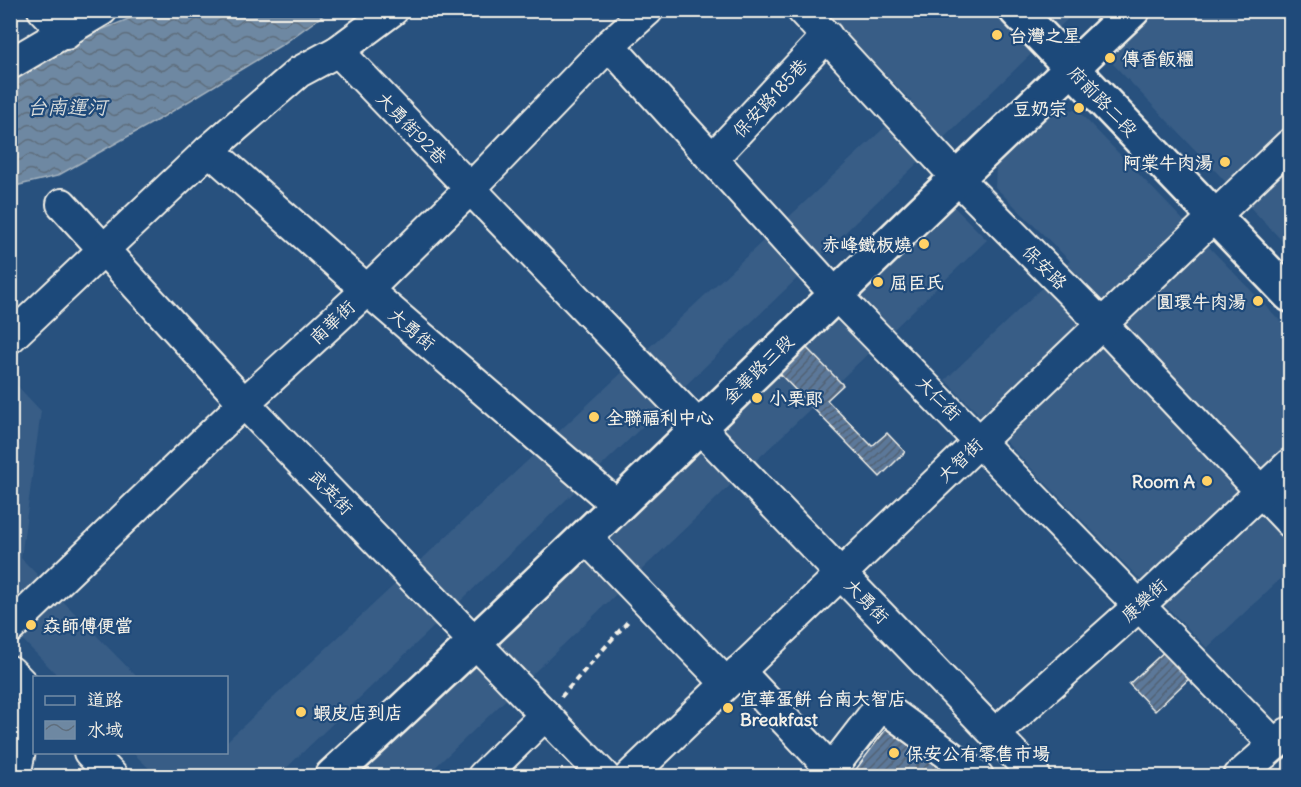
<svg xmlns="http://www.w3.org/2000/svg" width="1301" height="787" font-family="Delius,'LXGW WenKai TC',sans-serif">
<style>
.built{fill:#375d86}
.water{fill:url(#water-waves);stroke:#a4b2be;stroke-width:1.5}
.building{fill:url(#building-hatch);stroke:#f4f1e8;stroke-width:1.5}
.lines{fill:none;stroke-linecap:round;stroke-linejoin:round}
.minor-casing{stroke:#f4f1e8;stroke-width:34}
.major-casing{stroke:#f4f1e8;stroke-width:38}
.path{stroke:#f4f1e8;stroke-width:4;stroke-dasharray:6 4.5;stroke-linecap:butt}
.minor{stroke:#1f4a7a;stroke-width:30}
.major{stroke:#1f4a7a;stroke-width:33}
.poi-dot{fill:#ffd166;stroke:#1f4a7a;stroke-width:2}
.labels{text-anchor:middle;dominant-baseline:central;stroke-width:4.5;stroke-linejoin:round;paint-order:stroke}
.poi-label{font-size:18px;font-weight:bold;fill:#f4f1e8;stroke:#1f4a7a;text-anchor:start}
.street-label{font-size:18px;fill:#f4f1e8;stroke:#1f4a7a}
.water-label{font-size:20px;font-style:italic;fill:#d9dcda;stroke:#1f4a7a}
</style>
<defs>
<pattern id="water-waves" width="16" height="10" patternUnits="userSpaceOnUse" patternTransform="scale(1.5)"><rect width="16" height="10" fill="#6e88a2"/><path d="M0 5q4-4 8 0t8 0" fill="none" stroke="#5f6e7d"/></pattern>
<pattern id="building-hatch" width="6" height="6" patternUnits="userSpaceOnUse" patternTransform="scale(1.5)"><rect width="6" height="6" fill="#5b7899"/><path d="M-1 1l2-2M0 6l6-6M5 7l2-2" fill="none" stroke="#536274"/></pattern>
</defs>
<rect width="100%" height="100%" fill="#28517e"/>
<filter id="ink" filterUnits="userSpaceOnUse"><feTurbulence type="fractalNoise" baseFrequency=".0167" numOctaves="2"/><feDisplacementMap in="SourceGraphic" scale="12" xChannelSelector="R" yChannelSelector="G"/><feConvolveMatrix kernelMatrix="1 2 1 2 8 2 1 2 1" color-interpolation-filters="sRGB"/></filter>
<g filter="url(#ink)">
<g class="built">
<path d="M824 11H1076L278 776H157L133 753 226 752 227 741 912 102Z"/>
<path d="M1154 11H1290V249L1113 64 1121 40Z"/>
<path d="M1053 109 1077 110 1290 331V570L1207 648 945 380 1070 261 995 187 996 163Z"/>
<path d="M952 205 987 240 426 776H357Z"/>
<path d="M10 378 41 411 21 558 137 677H59L11 628Z"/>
</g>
<path class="water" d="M148 11H329L283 44 161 118 57 176 11 187 10 67Z"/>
<g class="building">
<path d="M804 345 843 385 827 400 872 446 887 433 905 452 880 477 777 371Z"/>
<path d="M1168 648 1193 675 1155 711 1129 684Z"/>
<path d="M886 729 951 776H851Z"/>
</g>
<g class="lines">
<g class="minor-casing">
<g id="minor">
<path d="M43 10 66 34"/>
<path d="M802 10 957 178 1102 324 1290 522"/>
<path d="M609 45 835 294 1275 745"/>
<path d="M338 51 1035 776"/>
<path d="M10 64 102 10"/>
<path d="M209 150 367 290 617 505"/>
<path d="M712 159 827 36"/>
<path d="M62 204 244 403 604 776"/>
<path d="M10 338 209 150 299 72 338 51 393 10"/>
<path d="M585 537 726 683"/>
<path d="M10 628 244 403 367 290 470 189 609 45 648 10"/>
<path d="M10 671 34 696 25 725 15 776"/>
<path d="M739 671 831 769"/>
<path d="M995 734 1140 605 1290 464"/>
<path d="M89 752 112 776"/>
<path d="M483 776 545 715"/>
<path d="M630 776 1290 144"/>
<path d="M826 776 881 705 978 776"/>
<path d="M1239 776 1288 733"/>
</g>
</g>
<g class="major-casing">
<g id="major">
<path d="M1016 10 1290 295"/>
<path d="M332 776C603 525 864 264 1133 10"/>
</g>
</g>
<path class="path" d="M561 697 630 619"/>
<use href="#minor" class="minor"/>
<use href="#major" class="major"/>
</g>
</g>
<g class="poi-dot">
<circle cx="997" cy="35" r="6"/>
<circle cx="1110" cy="58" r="6"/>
<circle cx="1079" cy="108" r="6"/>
<circle cx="1225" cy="162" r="6"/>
<circle cx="924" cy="244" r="6"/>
<circle cx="878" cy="282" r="6"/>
<circle cx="1258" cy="301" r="6"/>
<circle cx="757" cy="398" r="6"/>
<circle cx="594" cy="417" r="6"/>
<circle cx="1207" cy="481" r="6"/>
<circle cx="31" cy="625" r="6"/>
<circle cx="728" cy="708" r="6"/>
<circle cx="301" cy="712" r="6"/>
<circle cx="894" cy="753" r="6"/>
</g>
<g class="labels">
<g class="poi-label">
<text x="1009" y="35">台灣之星</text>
<text x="1122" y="58">傳香飯糰</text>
<text x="1067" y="108" text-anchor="end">豆奶宗</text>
<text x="1213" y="162" text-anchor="end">阿棠牛肉湯</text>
<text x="912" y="244" text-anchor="end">赤峰鐵板燒</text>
<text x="890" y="282">屈臣氏</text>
<text x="1246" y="301" text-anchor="end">圓環牛肉湯</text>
<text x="769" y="398">小栗郎</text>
<text x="606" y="417">全聯福利中心</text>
<text x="1195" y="481" text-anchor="end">Room A</text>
<text x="43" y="625">𡘙師傅便當</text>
<text x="740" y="698">宜華蛋餅 台南大智店<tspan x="740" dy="21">Breakfast</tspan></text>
<text x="313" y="712">蝦皮店到店</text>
<text x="906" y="753">保安公有零售市場</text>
</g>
<g class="street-label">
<text transform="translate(770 98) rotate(-47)">保安路185巷</text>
<text transform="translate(1103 101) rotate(46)">府前路二段</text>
<text transform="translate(412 128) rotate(46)">大勇街92巷</text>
<text transform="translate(1045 267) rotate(45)">保安路</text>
<text transform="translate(332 322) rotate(-43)">南華街</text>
<text transform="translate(412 329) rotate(40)">大勇街</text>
<text transform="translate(758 369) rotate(-44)">金華路三段</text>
<text transform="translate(939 398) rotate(45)">大仁街</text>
<text transform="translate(960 460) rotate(-44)">大智街</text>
<text transform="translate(331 492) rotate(46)">武英街</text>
<text transform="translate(1144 600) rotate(-42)">康樂街</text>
<text transform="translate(867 601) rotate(46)">大勇街</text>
</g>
<g class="water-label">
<text x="67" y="106">台南運河</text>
</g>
</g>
<rect width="1301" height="787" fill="none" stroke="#1f4a7a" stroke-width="36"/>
<rect x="18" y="18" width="1265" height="751" fill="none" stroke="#f4f1e8" stroke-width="2" filter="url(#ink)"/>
<rect x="33" y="676" width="195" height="78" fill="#1f4a7a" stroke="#748da6" stroke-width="1.5"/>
<rect x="45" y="696" width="30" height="9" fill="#1f4a7a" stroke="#748da6" stroke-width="1.5"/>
<text x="87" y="706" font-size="18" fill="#f4f1e8">道路</text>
<rect x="45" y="721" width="30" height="18" fill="url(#water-waves)" stroke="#748da6" stroke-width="1.5"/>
<text x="87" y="736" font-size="18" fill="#f4f1e8">水域</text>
</svg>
